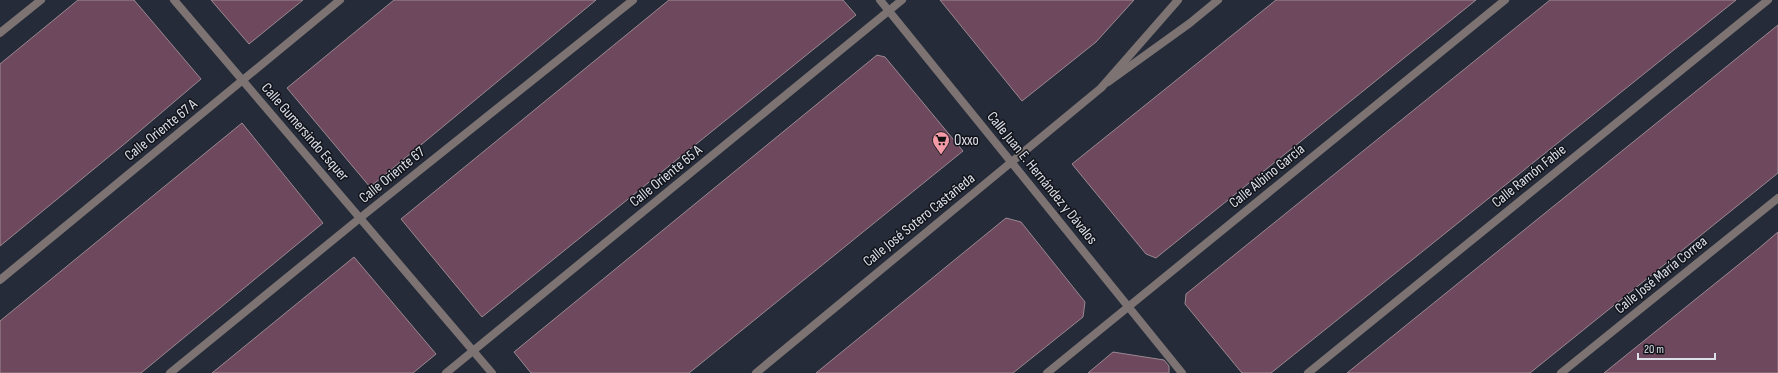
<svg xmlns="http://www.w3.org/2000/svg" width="1778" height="373" font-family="'Sofia Sans Condensed',sans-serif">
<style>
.building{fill:#6e485c;stroke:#9b8992}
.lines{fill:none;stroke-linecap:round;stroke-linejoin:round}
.minor{stroke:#7c7372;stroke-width:8}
.tertiary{stroke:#7c7372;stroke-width:8}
.labels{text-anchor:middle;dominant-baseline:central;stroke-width:3;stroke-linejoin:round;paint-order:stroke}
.street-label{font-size:15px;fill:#dce0e9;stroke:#111319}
.poi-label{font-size:15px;fill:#dce0e9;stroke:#111319;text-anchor:start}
</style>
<rect width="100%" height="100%" fill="#252b38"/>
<g class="building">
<path d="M78 0H134L201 79 128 141 0 246V64Z"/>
<path d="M211 0H303L249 44Z"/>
<path d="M394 0H596L370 187 287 88Z"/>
<path d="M669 0H843L856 15 482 317 401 219Z"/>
<path d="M940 0H1134L1096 42 1022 101Z"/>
<path d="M1276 0H1476L1156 258 1146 254 1072 164Z"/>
<path d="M1550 0H1736L1271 373H1242L1185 304 1186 294Z"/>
<path d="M1778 25V173L1587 327 1530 373H1347Z"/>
<path d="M877 55 885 57 963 151 689 373H531L514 352Z"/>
<path d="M242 123 323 223 141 373H0V321Z"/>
<path d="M1006 218 1021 222 1085 302 1083 317 1013 373H816Z"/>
<path d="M1778 232V373H1604L1758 249Z"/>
<path d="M354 257 436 354 413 373H212Z"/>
<path d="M1113 352 1164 360 1169 366V373H1088Z"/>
</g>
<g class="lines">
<g class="minor">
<path d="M174 0 492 373"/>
<path d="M880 0 1182 373"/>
<path d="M0 33 41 0"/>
<path d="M1108 82 1190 23 1218 0"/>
<path d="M0 280 340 0"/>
<path d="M170 373 360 218 633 0"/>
<path d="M446 373 902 0"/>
<path d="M1047 373 1505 0"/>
<path d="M1308 373 1768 0"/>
<path d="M1561 373 1778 198"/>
</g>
<path class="tertiary" d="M756 373 1101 88 1178 0"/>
</g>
<defs>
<g id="supermarket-pin" transform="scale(0.9)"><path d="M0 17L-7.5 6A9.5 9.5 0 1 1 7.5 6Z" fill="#f49aa6" stroke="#111319"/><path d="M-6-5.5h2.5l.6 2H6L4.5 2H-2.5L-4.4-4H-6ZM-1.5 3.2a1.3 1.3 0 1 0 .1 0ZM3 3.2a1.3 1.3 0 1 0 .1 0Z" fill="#111"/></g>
</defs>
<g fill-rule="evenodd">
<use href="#supermarket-pin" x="941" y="140"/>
</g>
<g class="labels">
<g class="street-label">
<text transform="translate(161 130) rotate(-39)">Calle Oriente 67 A</text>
<text transform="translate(305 132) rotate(49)">Calle Gumersindo Esquer</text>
<text transform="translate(392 175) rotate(-39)">Calle Oriente 67</text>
<text transform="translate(666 176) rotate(-39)">Calle Oriente 65 A</text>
<text transform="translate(1267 176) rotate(-39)">Calle Albino García</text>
<text transform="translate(1529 176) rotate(-39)">Calle Ramón Fabie</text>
<text transform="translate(1042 178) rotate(51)">Calle Juan E. Hernández y Dávalos</text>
<text transform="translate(919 220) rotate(-39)">Calle José Sotero Castañeda</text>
<text transform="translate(1661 275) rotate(-39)">Calle José María Correa</text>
</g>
<g class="poi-label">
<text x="954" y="140">Oxxo</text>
</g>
</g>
<path d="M1638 353v6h77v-6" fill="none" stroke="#dce0e9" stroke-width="2"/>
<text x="1644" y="353" font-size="12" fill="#dce0e9" stroke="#111319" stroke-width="3" paint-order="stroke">20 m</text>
</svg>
